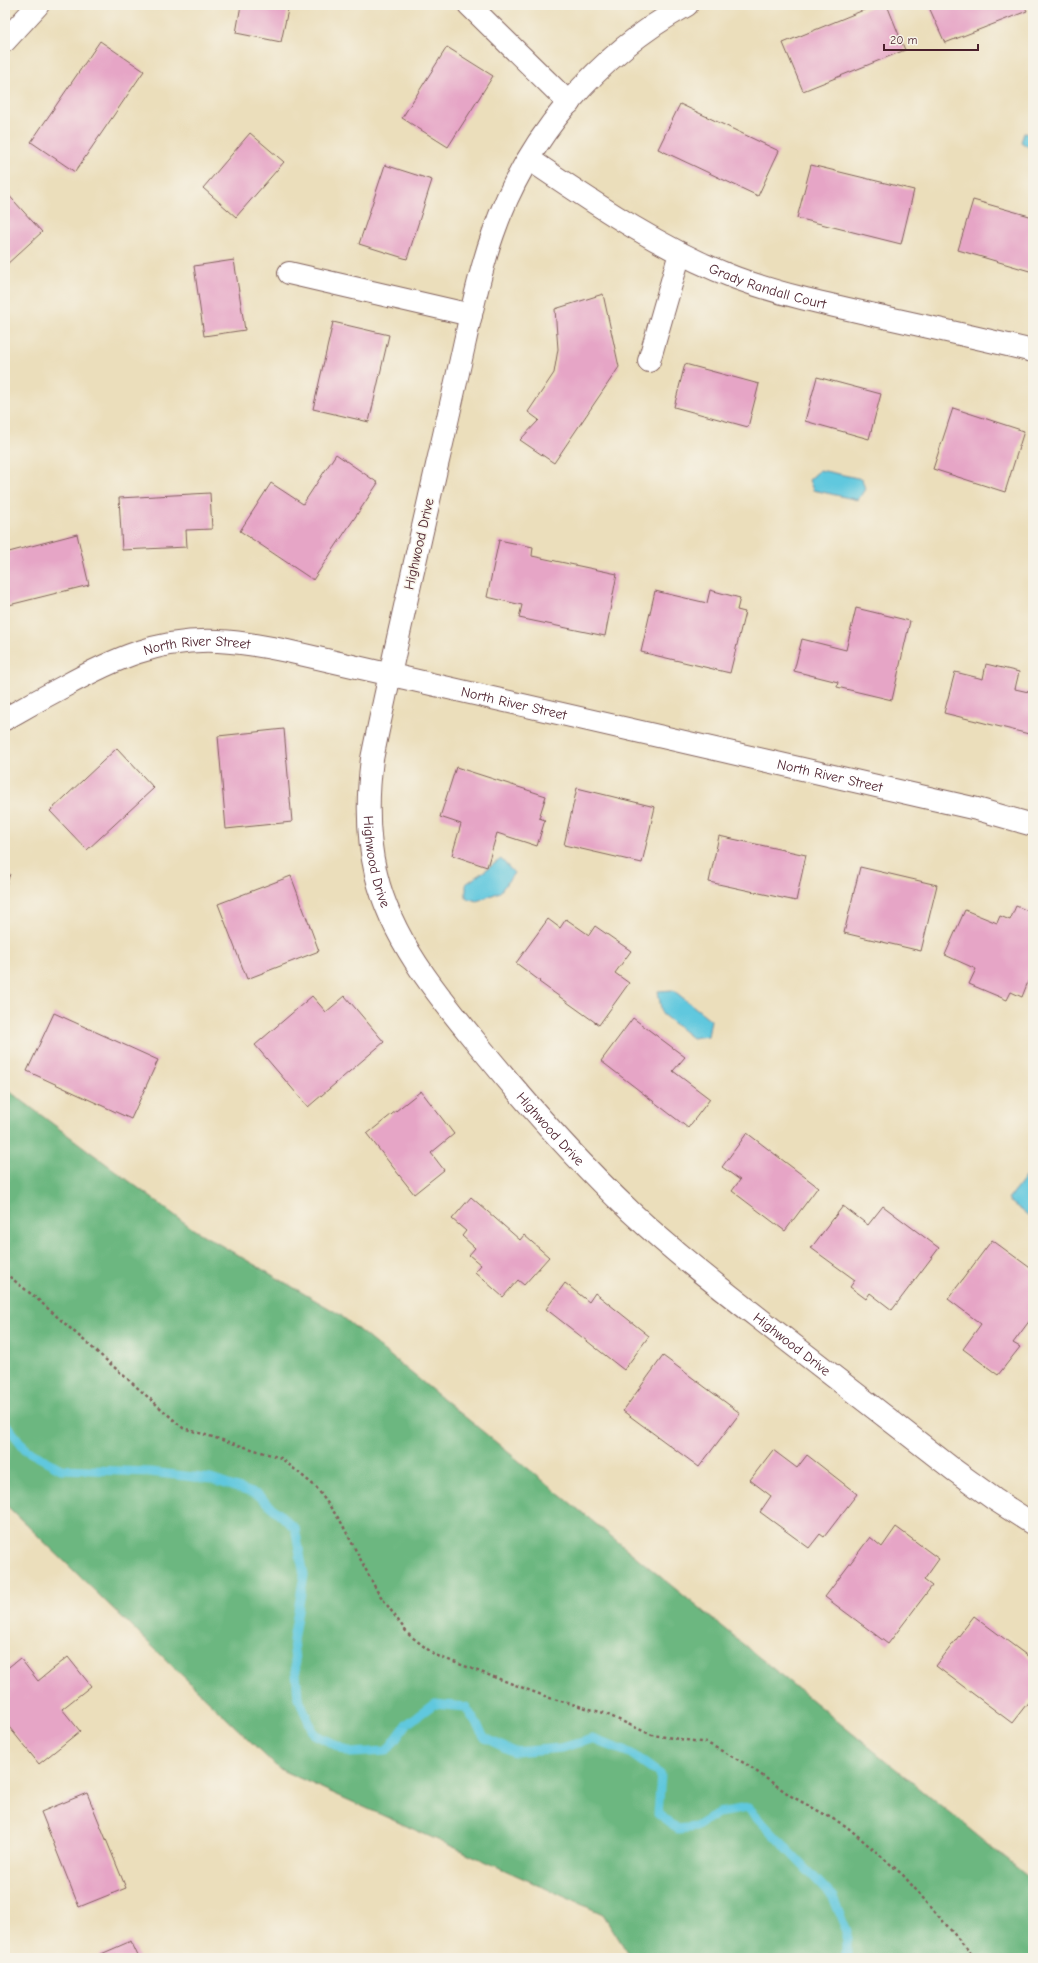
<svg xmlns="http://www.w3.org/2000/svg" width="1038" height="1963" font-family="'Comic Neue',sans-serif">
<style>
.forest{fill:#6cb780;stroke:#5b6b56}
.water{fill:#61c8de;stroke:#567484}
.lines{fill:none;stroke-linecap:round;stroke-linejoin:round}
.stream{stroke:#61c8de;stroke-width:9}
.building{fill:#e6a5c6}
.minor-casing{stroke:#82625d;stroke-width:24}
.path{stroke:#82625d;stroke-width:2.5;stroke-dasharray:3 3;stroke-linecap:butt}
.minor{stroke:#fff;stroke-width:22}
.labels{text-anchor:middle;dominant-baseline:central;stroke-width:3;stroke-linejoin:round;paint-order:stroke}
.street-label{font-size:14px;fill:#4a1f2b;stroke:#f7f3e8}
</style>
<rect width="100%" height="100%" fill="#f7f3e8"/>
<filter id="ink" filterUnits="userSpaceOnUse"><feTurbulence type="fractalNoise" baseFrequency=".025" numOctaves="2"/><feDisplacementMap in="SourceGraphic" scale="8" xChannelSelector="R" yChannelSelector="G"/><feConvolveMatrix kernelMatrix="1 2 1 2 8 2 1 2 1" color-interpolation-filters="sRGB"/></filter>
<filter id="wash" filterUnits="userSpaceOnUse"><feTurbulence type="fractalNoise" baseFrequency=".012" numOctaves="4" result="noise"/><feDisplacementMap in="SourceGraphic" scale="16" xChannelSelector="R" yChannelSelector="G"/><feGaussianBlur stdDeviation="0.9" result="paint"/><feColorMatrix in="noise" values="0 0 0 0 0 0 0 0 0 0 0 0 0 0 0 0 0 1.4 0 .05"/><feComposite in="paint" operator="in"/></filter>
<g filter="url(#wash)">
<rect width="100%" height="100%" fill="#ebdebb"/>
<path class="forest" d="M5 1088 193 1229 339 1314 1033 1881V1958H631L603 1914 279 1769 5 1504Z"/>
<g class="water">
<path d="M1024 133 1033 134V150L1021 142Z"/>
<path d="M820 470 862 479 865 489 858 500 813 490 809 480Z"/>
<path d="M501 859 514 873 500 892 477 901 466 898V884Z"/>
<path d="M673 990 711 1020 708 1036 692 1038 662 1014 658 991Z"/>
<path d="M1029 1172 1033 1175V1219L1008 1200Z"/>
</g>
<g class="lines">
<path class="stream" d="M5 1423 26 1450 61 1469 150 1472 211 1479 258 1495 295 1528 304 1575 293 1640 298 1696 314 1734 351 1753 387 1751 407 1724 434 1704 466 1707 485 1738 514 1752 561 1748 592 1739 630 1753 661 1775 658 1814 678 1829 696 1827 718 1813 748 1808 833 1897 847 1931V1958"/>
</g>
<g id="blocks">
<g class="building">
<path d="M241 5H289L281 42 236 33Z"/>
<path d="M876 5H887L905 50 803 91 783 43Z"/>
<path d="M928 5H1024L1027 11 945 43Z"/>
<path d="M100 41 144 71 75 172 31 142Z"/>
<path d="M447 47 493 76 448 147 402 118Z"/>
<path d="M680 104 779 151 758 196 658 149Z"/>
<path d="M250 133 284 162 236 217 203 188Z"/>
<path d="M385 165 432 180 407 259 359 244Z"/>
<path d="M811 165 914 190 901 244 797 218Z"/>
<path d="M5 191 42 232 5 266Z"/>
<path d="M973 200 1033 217V272L958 250Z"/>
<path d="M234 260 245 330 204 336 194 266Z"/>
<path d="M603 294 619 367 554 463 520 440 539 420 528 412 554 373 558 349 555 309Z"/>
<path d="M333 322 389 335 369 422 313 409Z"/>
<path d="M685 364 759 384 748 427 674 407Z"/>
<path d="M817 377 881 394 869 439 805 421Z"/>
<path d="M953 408 1024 431 1005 492 933 469Z"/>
<path d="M336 454 378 483 313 580 240 531 271 483 303 504Z"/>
<path d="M210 493 212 529 186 530 187 547 122 550 119 498Z"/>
<path d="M77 534 89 585 5 606V553Z"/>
<path d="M499 540 533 547 532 556 617 574 605 636 519 618 522 605 487 597Z"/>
<path d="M710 590 740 598 737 610 745 612 730 673 641 652 655 591 707 603Z"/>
<path d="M856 608 910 621 892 700 837 687 838 682 794 671 802 639 846 650Z"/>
<path d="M986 664 1019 672 1015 689 1033 693V735L944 713 955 672 983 679Z"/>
<path d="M284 729 292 822 226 829 218 736Z"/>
<path d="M117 748 154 788 87 850 50 811Z"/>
<path d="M456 767 546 796 539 818 545 820 537 846 497 833 487 867 452 855 461 824 440 817Z"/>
<path d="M577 788 655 807 642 863 564 845Z"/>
<path d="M719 836 806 855 796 901 709 882Z"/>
<path d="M860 867 937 885 921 951 844 933Z"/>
<path d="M5 872 10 874 5 888Z"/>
<path d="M291 876 319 951 247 979 218 904Z"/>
<path d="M1016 906 1033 913V969L1022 997 1011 992 1007 1000 969 984 976 969 945 955 965 910 997 923 1000 916 1010 920Z"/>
<path d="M548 919 560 928 566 919 589 935 595 926 631 951 615 973 629 983 599 1025 539 982 540 981 516 963Z"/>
<path d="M312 996 326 1012 345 996 384 1042 308 1107 255 1045Z"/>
<path d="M54 1013 158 1060 131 1119 27 1071Z"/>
<path d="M633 1018 685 1057 673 1071 710 1099 688 1128 601 1061Z"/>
<path d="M421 1091 454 1134 431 1153 444 1170 414 1194 367 1134Z"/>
<path d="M747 1133 818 1187 785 1231 732 1191 740 1180 722 1167Z"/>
<path d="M471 1197 520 1240 524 1235 549 1257 524 1285 518 1280 503 1297 475 1272 481 1265 469 1255 475 1248 462 1236 466 1231 452 1219Z"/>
<path d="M843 1206 868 1225 883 1206 939 1248 892 1310 870 1293 866 1299 850 1287 855 1280 811 1248Z"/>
<path d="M992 1240 1033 1270V1316L1013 1343 1020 1347 998 1375 963 1349 981 1324 948 1299Z"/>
<path d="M565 1283 589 1302 595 1293 649 1336 624 1370 546 1309Z"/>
<path d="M663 1356 740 1413 699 1467 623 1411Z"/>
<path d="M773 1450 797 1468 807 1455 857 1494 824 1537 820 1534 809 1548 760 1512 771 1496 750 1480Z"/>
<path d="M896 1527 939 1559 924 1580 932 1586 888 1644 825 1597 870 1537 882 1547Z"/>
<path d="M974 1616 1033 1660V1696L1012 1723 936 1666Z"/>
<path d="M68 1657 91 1686 62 1709 80 1731 39 1764 5 1722V1670L20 1658 38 1681Z"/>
<path d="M87 1793 126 1888 79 1907 41 1812Z"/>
<path d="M131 1941 139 1958H101L99 1955Z"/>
</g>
</g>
</g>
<g filter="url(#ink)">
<use href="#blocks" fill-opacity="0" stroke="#82625d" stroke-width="1"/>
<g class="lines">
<g class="minor-casing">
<g id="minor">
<path d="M469 5 569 103"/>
<path id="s1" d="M687 5C598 54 526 138 493 234 481 268 473 305 465 341 456 382 447 423 437 465 415 563 392 661 372 759 367 798 367 836 376 874 391 938 435 992 476 1042 525 1102 575 1159 631 1212 679 1257 732 1297 783 1337 840 1381 897 1425 954 1470L994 1499 1033 1524"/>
<path d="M5 41 38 5"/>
<path id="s2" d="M529 159C594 203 662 250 736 278 779 294 825 304 870 314 925 326 979 338 1033 351"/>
<path d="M289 273 471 315"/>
<path d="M649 361 680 253"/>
<path id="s3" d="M5 719C24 708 44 697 63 687 114 659 159 638 218 641 241 642 264 646 287 651L977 809 1033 825"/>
</g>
</g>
<path class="path" d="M5 1273 36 1298 183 1428 281 1458 316 1487 341 1522 377 1591 408 1634 435 1655 550 1698 604 1713 652 1735 707 1743 746 1764 791 1796 846 1826 903 1875 975 1958"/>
<use href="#minor" class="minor"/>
</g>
</g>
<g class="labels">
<g class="street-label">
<text stroke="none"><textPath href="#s2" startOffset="272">Grady Randall Court</textPath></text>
<text transform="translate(419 544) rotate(-77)">Highwood Drive</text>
<text stroke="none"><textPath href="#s3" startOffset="209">North River Street</textPath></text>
<text stroke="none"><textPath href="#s3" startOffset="533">North River Street</textPath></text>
<text stroke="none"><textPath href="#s3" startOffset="857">North River Street</textPath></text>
<text stroke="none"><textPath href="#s1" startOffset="949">Highwood Drive</textPath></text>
<text stroke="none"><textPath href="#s1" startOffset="1273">Highwood Drive</textPath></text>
<text stroke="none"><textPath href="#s1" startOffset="1597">Highwood Drive</textPath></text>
</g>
</g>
<rect width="1038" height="1963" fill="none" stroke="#f7f3e8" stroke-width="20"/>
<path d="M884 44v6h94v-6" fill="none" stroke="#4a1f2b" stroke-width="2"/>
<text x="890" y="44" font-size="12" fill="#4a1f2b" stroke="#f7f3e8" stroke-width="3" paint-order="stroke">20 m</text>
</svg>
